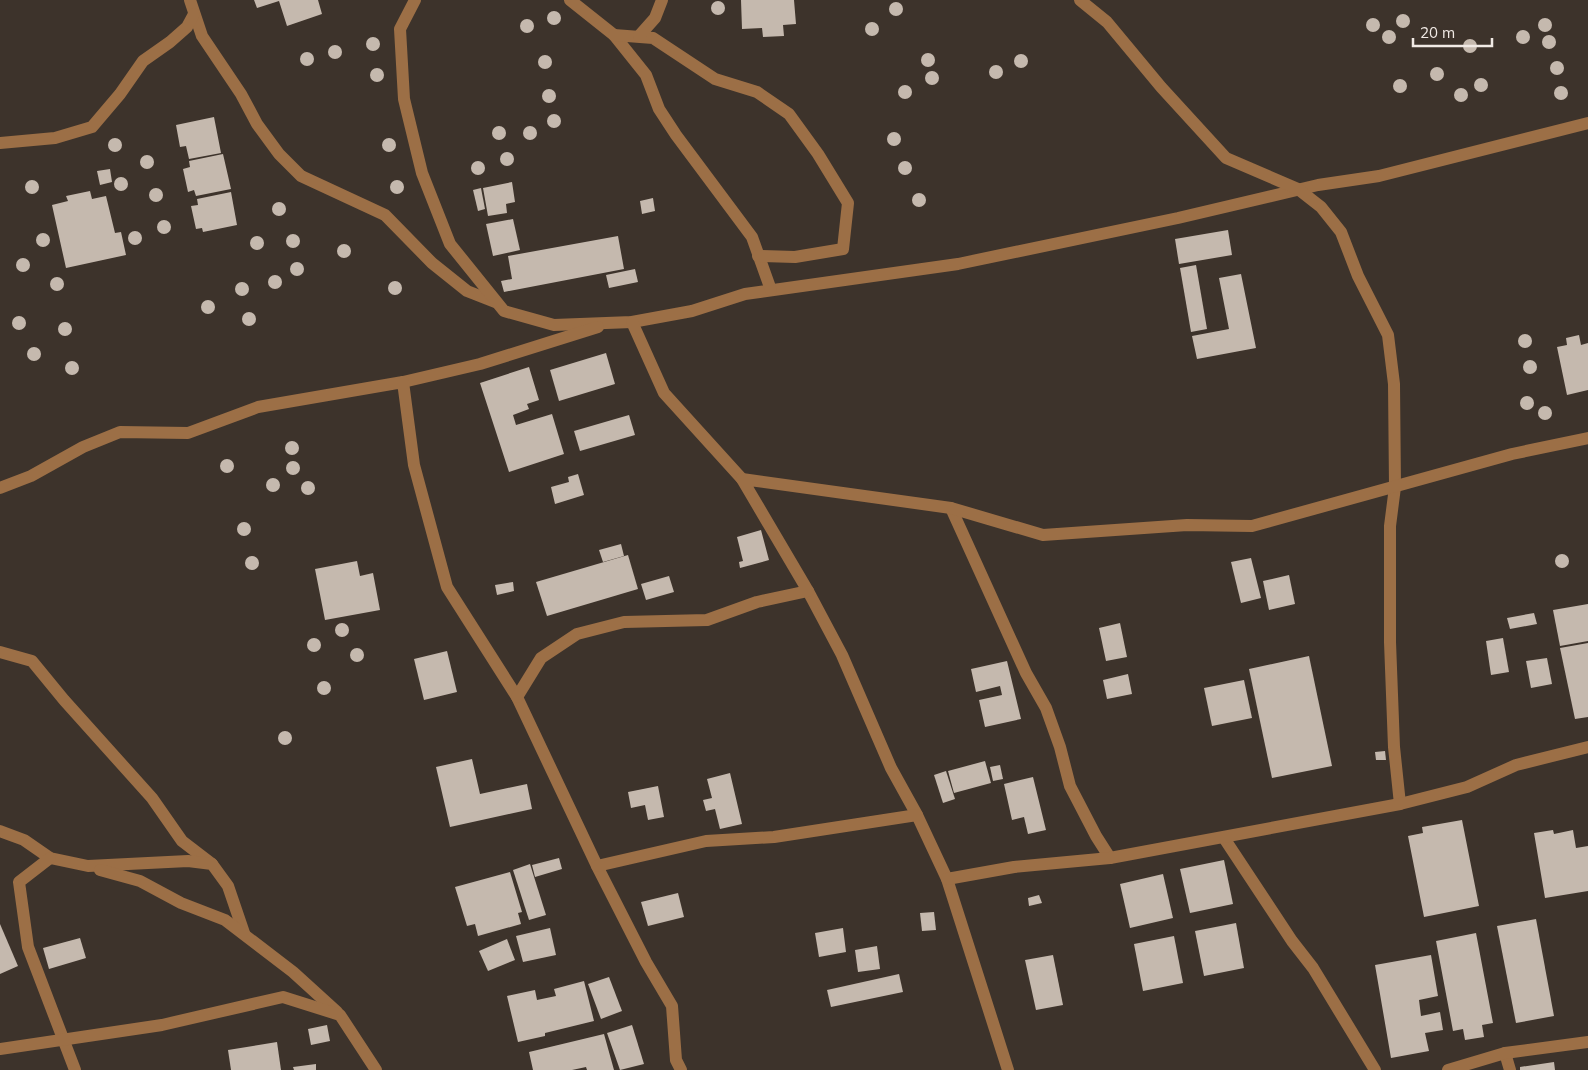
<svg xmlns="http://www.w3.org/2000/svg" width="1588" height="1070" font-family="Mulish,sans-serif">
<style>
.building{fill:#c5b9ae}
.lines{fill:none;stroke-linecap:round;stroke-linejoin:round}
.minor{stroke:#9c6f46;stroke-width:12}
</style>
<rect width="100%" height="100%" fill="#3d332b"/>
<g class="building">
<path d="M254 0H318L322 14 287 26 279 1 257 8Z"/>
<path d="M741 0H794L796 24 783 25 784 36 763 37 762 28 742 29Z"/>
<circle cx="718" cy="8" r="7"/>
<circle cx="896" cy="9" r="7"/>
<circle cx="554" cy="18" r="7"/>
<circle cx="1403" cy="21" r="7"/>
<circle cx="1545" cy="25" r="7"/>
<circle cx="1373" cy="25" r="7"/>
<circle cx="527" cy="26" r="7"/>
<circle cx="872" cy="29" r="7"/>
<circle cx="1523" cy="37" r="7"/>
<circle cx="1389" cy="37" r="7"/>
<circle cx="1549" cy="42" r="7"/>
<circle cx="373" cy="44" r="7"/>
<circle cx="1470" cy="46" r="7"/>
<circle cx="335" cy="52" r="7"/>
<circle cx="307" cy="59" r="7"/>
<circle cx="928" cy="60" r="7"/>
<circle cx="1021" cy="61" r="7"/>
<circle cx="545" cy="62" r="7"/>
<circle cx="1557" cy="68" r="7"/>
<circle cx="996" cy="72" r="7"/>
<circle cx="1437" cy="74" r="7"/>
<circle cx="377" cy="75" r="7"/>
<circle cx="932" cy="78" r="7"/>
<circle cx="1481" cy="85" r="7"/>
<circle cx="1400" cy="86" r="7"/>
<circle cx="905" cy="92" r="7"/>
<circle cx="1561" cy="93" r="7"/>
<circle cx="1461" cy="95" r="7"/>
<circle cx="549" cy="96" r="7"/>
<circle cx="554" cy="121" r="7"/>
<path d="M214 117 221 153 189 159 186 146 180 147 176 125Z"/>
<circle cx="530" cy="133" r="7"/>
<circle cx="499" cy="133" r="7"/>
<circle cx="894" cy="139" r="7"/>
<circle cx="389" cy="145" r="7"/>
<circle cx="115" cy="145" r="7"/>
<circle cx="507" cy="159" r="7"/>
<path d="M223 154 231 189 196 196 194 190 188 192 183 169 190 167 189 161Z"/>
<circle cx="147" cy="162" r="7"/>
<circle cx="905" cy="168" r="7"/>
<circle cx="478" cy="168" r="7"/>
<path d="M110 169 112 182 100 185 97 171Z"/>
<circle cx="121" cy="184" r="7"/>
<circle cx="397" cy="187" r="7"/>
<circle cx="32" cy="187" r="7"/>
<path d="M512 182 515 202 506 204 507 213 488 216 483 188Z"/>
<circle cx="156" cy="195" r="7"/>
<path d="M481 188 485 209 478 211 473 190Z"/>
<path d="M90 191 92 199 106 196 115 233 121 232 126 255 66 268 52 205 68 201 66 196Z"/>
<path d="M231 192 237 225 203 232 202 228 196 229 191 206 198 205 197 199Z"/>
<circle cx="919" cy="200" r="7"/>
<path d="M653 198 655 211 642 214 640 201Z"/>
<circle cx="279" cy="209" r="7"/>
<path d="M513 219 520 250 493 256 486 224Z"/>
<circle cx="164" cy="227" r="7"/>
<path d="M1228 230 1232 255 1179 264 1175 239Z"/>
<circle cx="135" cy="238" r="7"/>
<circle cx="43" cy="240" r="7"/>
<circle cx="293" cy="241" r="7"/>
<circle cx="257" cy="243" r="7"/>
<path d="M618 236 624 269 504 292 501 281 512 279 508 256Z"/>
<circle cx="344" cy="251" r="7"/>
<circle cx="23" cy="265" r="7"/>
<circle cx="297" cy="269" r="7"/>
<path d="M1196 265 1207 329 1191 332 1180 268Z"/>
<path d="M635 269 638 282 609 288 606 275Z"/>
<path d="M1241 274 1256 348 1197 359 1192 336 1229 329 1219 278Z"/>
<circle cx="275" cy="282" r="7"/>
<circle cx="57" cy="284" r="7"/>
<circle cx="395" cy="288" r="7"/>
<circle cx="242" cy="289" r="7"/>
<circle cx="208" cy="307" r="7"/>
<circle cx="249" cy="319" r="7"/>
<circle cx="19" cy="323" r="7"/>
<circle cx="65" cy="329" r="7"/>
<circle cx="1525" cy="341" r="7"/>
<path d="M1579 335 1581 345 1588 343V390L1567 395 1557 347 1567 345 1566 338Z"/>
<circle cx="34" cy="354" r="7"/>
<path d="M606 353 615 384 559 401 550 370Z"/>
<circle cx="1530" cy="367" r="7"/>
<circle cx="72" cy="368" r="7"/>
<path d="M529 367 539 400 527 404 529 409 513 415 516 425 552 414 564 454 509 472 480 383Z"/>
<circle cx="1527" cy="403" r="7"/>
<circle cx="1545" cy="413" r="7"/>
<path d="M629 415 635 435 580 451 574 431Z"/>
<circle cx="292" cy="448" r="7"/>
<circle cx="227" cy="466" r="7"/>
<circle cx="293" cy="468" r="7"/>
<path d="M578 474 584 495 555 504 551 487 569 482 568 477Z"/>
<circle cx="273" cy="485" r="7"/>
<circle cx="308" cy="488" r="7"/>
<circle cx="244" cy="529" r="7"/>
<path d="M761 530 769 560 740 568 739 562 743 561 737 537Z"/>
<path d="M621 544 624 556 603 562 599 550Z"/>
<circle cx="1562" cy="561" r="7"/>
<path d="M628 555 638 589 547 616 536 582Z"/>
<circle cx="252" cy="563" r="7"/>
<path d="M1251 558 1261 598 1241 603 1231 562Z"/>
<path d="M357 561 360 576 373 573 380 610 325 620 315 569Z"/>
<path d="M1289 575 1295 604 1269 610 1263 581Z"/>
<path d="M669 576 674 592 646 600 641 584Z"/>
<path d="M513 582 514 591 497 595 495 585Z"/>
<path d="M1588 604V641L1560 646 1553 610Z"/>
<path d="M1534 613 1537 624 1510 629 1507 618Z"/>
<circle cx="342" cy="630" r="7"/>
<path d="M1120 623 1127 657 1106 661 1099 628Z"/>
<circle cx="314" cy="645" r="7"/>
<path d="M1503 638 1509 672 1491 675 1486 641Z"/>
<path d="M1588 643V717L1575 719 1560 648Z"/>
<circle cx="357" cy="655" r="7"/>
<path d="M447 651 457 692 424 700 414 659Z"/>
<path d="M1309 656 1332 766 1272 778 1249 669Z"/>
<path d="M1547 658 1552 684 1531 688 1526 661Z"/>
<path d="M1007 661 1021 719 985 727 979 700 1002 695 1000 686 976 692 971 669Z"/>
<path d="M1128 674 1132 694 1107 699 1103 680Z"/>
<path d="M1244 680 1252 718 1212 726 1204 688Z"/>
<circle cx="324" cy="688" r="7"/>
<circle cx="285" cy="738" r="7"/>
<path d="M1385 751 1386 760H1376L1375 752Z"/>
<path d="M472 759 480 794 527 784 532 809 450 827 436 767Z"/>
<path d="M985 761 991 783 954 793 948 771Z"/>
<path d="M1000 765 1003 779 993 781 990 767Z"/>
<path d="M946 771 955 799 943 803 934 775Z"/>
<path d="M730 773 742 824 720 829 715 809 706 811 703 800 712 798 707 779Z"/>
<path d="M1033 777 1046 830 1028 834 1024 817 1012 820 1004 784Z"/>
<path d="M658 786 664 817 648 820 645 805 631 808 628 792Z"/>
<path d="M1462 820 1479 906 1424 917 1408 836 1423 833 1422 827Z"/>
<path d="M1553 830 1554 834 1573 830 1576 848 1588 846V891L1545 898 1534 833Z"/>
<path d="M559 858 562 869 535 877 532 865Z"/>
<path d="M1224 860 1233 904 1190 913 1180 869Z"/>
<path d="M530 864 546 915 529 920 513 870Z"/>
<path d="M510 872 522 912 518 913 521 924 478 936 475 924 467 926 455 887Z"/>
<path d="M1163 874 1173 918 1130 928 1120 884Z"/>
<path d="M678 893 684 917 648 926 641 902Z"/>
<path d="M1039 895 1042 903 1029 906 1028 898Z"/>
<path d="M934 912 936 930 922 931 920 913Z"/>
<path d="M1536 919 1554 1016 1516 1023 1497 926Z"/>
<path d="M1236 923 1244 968 1204 976 1195 931Z"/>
<path d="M0 924 18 966 0 974Z"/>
<path d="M550 928 556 955 523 962 516 936Z"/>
<path d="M843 928 846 952 819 957 815 933Z"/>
<path d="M1476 933 1493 1023 1482 1025 1484 1037 1465 1040 1463 1029 1453 1031 1436 941Z"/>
<path d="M1174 936 1183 983 1143 991 1134 944Z"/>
<path d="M80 938 86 958 49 969 43 948Z"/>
<path d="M507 939 515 960 488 971 479 951Z"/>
<path d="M877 946 880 969 858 972 855 950Z"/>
<path d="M1053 955 1063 1005 1036 1010 1025 960Z"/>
<path d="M1431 955 1438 996 1419 1000 1421 1016 1440 1012 1443 1030 1425 1033 1429 1051 1391 1058 1375 965Z"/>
<path d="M899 974 903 992 831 1007 827 990Z"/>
<path d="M609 977 622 1011 601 1019 588 984Z"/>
<path d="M584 981 594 1021 545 1033V1036L518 1042 507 996 535 990 537 1000 556 996 554 989Z"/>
<path d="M327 1025 330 1041 311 1045 308 1029Z"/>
<path d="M632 1025 644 1064 620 1070 607 1033Z"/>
<path d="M604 1034 614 1070H587L586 1067 572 1070H533L529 1052Z"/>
<path d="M277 1042 281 1070H231L228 1050Z"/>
<path d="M1554 1062 1555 1070H1520V1067Z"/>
<path d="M316 1064V1070H294L293 1067Z"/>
</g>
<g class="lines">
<g class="minor">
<path d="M190 0 202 36 241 94 257 124 279 154 301 176 385 215 432 263 467 291 495 302"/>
<path d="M415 0 400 29 404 99 422 173 450 244 504 311 554 325 632 322 692 311 745 294 958 264 1178 218 1318 185 1379 176 1588 123"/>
<path d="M570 0 614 35 646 75 659 109 676 135 752 237 771 290"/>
<path d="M1080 0 1107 22 1161 87 1226 158 1298 189 1321 207 1341 232 1358 276 1388 335 1394 384 1395 487 1390 526V642L1394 747 1400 804"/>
<path d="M614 35 653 38 715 79 757 92 789 114 818 154 848 203 843 249 795 257 758 256"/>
<path d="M639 36 655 18 662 0"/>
<path d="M0 143 55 138 92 127 120 94 143 61 170 42 187 27 194 14"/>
<path d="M632 322 664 393 742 479"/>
<path d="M403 382 480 364 598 327"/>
<path d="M0 488 31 476 83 447 120 432 188 433 258 407 403 382 414 465 447 587 517 697 597 866 646 962 672 1006 676 1060 681 1070"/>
<path d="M951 508 1026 673 1046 708 1060 747 1070 786 1096 836 1110 858"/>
<path d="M808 591 842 655 891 768 917 815 947 879 1008 1070"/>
<path d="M0 652 32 661 64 700 152 798 182 841 212 864"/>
<path d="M517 697 541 658 577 634 624 622 707 620 757 602 808 591 742 479 951 508 1043 535 1187 525 1252 526 1512 454 1588 438"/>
<path d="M0 831 24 840 50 858 88 866 188 861 212 864 228 886 244 933"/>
<path d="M1224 838 1292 941 1313 968 1375 1070"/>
<path d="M50 858 19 882 28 947 75 1070"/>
<path d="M597 866 706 841 774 837 917 815"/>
<path d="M100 870 140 881 181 903 225 920 293 972 337 1012"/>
<path d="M947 879 1014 867 1110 858 1400 804 1467 787 1516 765 1588 747"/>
<path d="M0 1049 162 1025 283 997 340 1015 376 1070"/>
<path d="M1505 1053 1510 1070"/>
<path d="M1448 1070 1505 1053 1588 1042"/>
</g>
</g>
<path d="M1413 38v8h79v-8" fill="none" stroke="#f1eae5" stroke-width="2.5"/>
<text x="1420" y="38" font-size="15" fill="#f1eae5" stroke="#3d332b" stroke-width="4" paint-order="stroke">20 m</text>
</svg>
